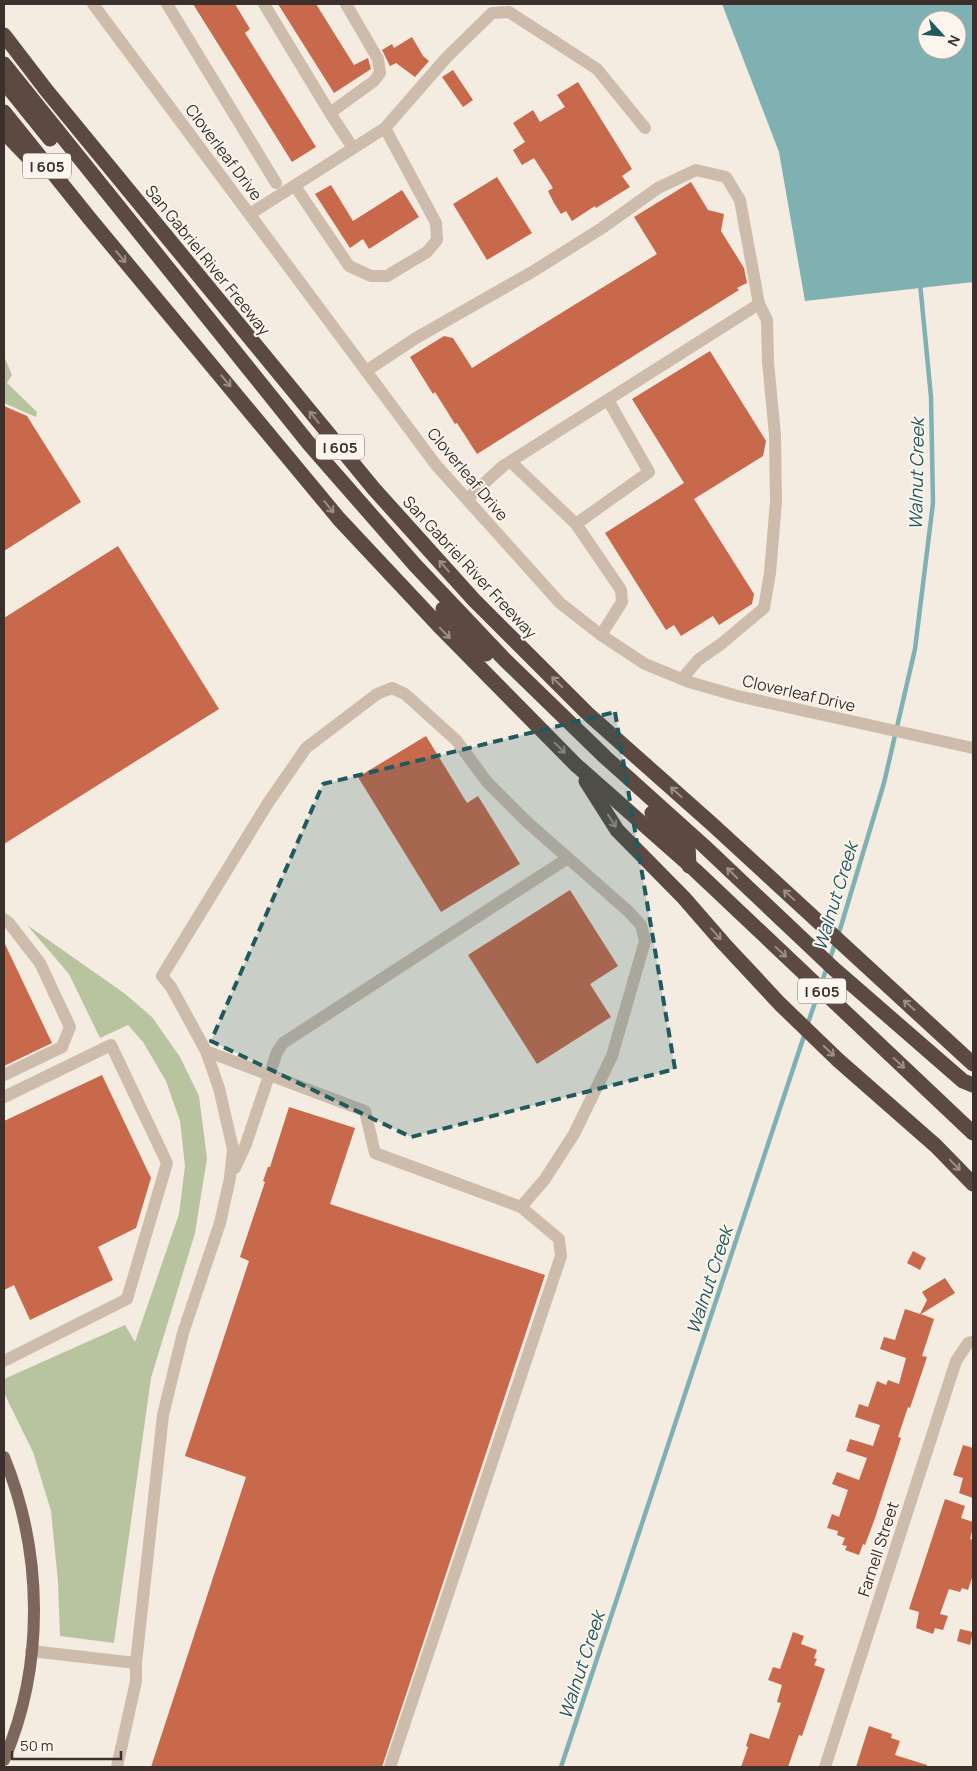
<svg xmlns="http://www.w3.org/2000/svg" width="977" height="1771" font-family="Manrope,sans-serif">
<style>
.green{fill:#b8c4a0}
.water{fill:#7fb0b2;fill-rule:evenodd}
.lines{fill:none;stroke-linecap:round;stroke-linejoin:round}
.stream{stroke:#7fb0b2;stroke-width:4.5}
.building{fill:#c8694b}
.minor{stroke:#cdbbac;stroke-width:12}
.major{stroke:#7d675c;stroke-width:12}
.highway{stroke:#5c4a42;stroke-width:15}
.oneway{stroke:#9c8e87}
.marked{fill:#1f5a5e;fill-opacity:0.2;stroke:#1f5a5e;stroke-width:4;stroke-dasharray:10 6;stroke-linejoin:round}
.labels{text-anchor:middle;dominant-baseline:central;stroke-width:4;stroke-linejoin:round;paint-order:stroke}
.shield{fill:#fbf5ee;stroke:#756b66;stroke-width:1}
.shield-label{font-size:15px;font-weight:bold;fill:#3b302b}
.street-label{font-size:16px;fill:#3b302b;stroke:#fbf5ee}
.water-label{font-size:18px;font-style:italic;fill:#1f5a5e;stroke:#fbf5ee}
</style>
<rect width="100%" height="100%" fill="#f4ebe1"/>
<g class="green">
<path d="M4 356 12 375 7 383 37 412 36 417 4 403Z"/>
<path d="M27 925 124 993 152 1017 180 1057 199 1096 207 1158 195 1233 151 1378 114 1643 60 1636 58 1582 51 1511 33 1452 4 1393V1379L125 1325 135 1342 179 1214 185 1166 180 1121 166 1081 143 1042 128 1025 100 1038 69 974Z"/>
</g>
<path class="water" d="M722 4H973V282L805 301 779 152ZM927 20H957V50H927Z"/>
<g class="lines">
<g class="stream">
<path d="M838 936 884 783 915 649 933 503 931 397 920 283"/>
<path d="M830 959 835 943"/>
<path d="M807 1026 827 967"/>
<path d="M561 1767 805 1033"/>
</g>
</g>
<g class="building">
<path d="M193 4H235L250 29 245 33 316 147 292 162Z"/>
<path d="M278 4H316L354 65 368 58 371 69 334 93Z"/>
<path d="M412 37 423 56 429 61 415 77 396 63 390 66 382 50 392 44 394 48Z"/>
<path d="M453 70 473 100 463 107 442 77Z"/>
<path d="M578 82 632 169 622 176 630 187 596 208 595 206 572 221 566 211 561 214 554 203 548 191 553 188 534 158 522 165 513 150 525 142 513 123 533 110 540 122 565 107 557 95Z"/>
<path d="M497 177 532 233 487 260 453 204Z"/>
<path d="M691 182 708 210 724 214 721 231 744 268 747 283 737 288 739 290 477 454 457 423 455 424 435 392 433 394 410 357 444 336 453 338 472 368 657 254 634 217Z"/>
<path d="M331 185 353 221 402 190 419 217 369 249 363 239 350 248 315 194Z"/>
<path d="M710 351 766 441 763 456 694 499 754 594 752 604 719 625 713 616 681 636 674 625 666 630 605 533 684 483 632 399Z"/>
<path d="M4 406 27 416 81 502 4 551Z"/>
<path d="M118 546 219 709 4 844V618Z"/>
<path d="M426 736 467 803 478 796 520 864 441 912 358 777Z"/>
<path d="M570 890 618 966 590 984 611 1017 537 1064 468 955Z"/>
<path d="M4 942 52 1043 4 1066Z"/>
<path d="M102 1075 151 1178 136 1228 98 1247 113 1280 30 1320 14 1285 4 1290V1121Z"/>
<path d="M289 1107 355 1128 330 1204 545 1275 382 1767H151L246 1477 185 1456 249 1261 240 1257 265 1182 263 1181 268 1167H270Z"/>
<path d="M913 1251 926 1258 920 1270 907 1263Z"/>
<path d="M945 1278 955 1293 921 1314 934 1319 922 1356 927 1357 910 1408 908 1407 898 1437 901 1438 875 1518 865 1545 863 1544 859 1555 845 1550 847 1546 842 1545 845 1538 837 1535 838 1531 827 1528 832 1514 839 1517 848 1490 832 1484 837 1472 859 1480 867 1458 846 1451 850 1439 873 1446 880 1425 855 1417 859 1404 868 1407 877 1381 886 1385 888 1380 899 1384 906 1358 880 1349 884 1337 895 1340 905 1309 920 1314 927 1300 922 1292Z"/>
<path d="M963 1445 973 1448V1498L959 1493 963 1478 953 1475Z"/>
<path d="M945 1499 965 1506 961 1518 973 1522V1528L970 1539 973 1540V1575L968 1590 962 1588 960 1592 949 1589 940 1614 948 1616 943 1630 935 1628 933 1634 916 1628 919 1612 909 1609Z"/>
<path d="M960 1629 973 1632 970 1645 957 1641Z"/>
<path d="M793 1632 804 1636 801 1644 817 1650 814 1658 817 1659 814 1665 825 1669 802 1736 799 1735 788 1767H741L748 1747 746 1746 750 1733 769 1739 781 1703 777 1702 782 1685 768 1680 773 1667 780 1669Z"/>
<path d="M869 1726 892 1734 891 1738 900 1741 895 1755 927 1765V1767H856Z"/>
</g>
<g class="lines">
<g class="minor">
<path d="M93 4 436 465 560 603 601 635 645 664 689 682 738 696 973 748"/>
<path d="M167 4 276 183"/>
<path d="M264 4 330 113"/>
<path d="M346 4 378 59 380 73 374 81 330 113 353 148"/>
<path d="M295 186 349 266 371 276H387L427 252 437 240 436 223 385 128"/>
<path d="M250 214 385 128 447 57 492 13 509 12 597 69 645 128"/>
<path d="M366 371 416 338 532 272 602 228 658 188 696 170 726 177 740 200 759 304 503 466 467 499"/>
<path d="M511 462 576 524 621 590 622 602 601 635"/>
<path d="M576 524 649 472 608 400"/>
<path d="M682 679 698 660 721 644 764 608 770 573 776 501 775 435 768 362 767 320 759 304"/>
<path d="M4 919 9 923 40 963 70 1027 62 1047 4 1075"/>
<path d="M206 1051 365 1111 375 1153 521 1207 559 1239 561 1256 390 1767"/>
<path d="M4 1097 111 1045 167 1163 127 1299 4 1361"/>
<path d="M235 1168 246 1144 277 1052 283 1043 568 858"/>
<path d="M31 1651 136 1663"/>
<path d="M117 1767 136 1681V1663L163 1415 183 1333 220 1223 230 1178 233 1149 219 1088 206 1051 171 987 162 976 268 803 306 748 377 694 392 688 405 694 456 740 487 782 526 821 628 911 641 925 645 941 612 1056 574 1134 545 1179 521 1207"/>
<path d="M825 1767 956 1361 968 1343 973 1342"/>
</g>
<path class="major" d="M4 1457C43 1552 45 1665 4 1760"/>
<g class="highway">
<path d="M4 35 47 91 374 489 474 600 587 713 713 825 973 1064"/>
<path d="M4 64 310 445 415 565 505 660 605 757 704 846 833 968 963 1081 973 1085"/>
<path d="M4 82 50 139"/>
<path d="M4 112 90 219 339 519 443 630 576 765 695 870 973 1133"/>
<path d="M4 132 29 158"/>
<path d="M443 609 486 654"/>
<path d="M586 781 617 830 684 898 724 944 780 1004 838 1060 936 1146 973 1184"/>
<path d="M652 813 688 845 689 866"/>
</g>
</g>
<defs><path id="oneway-shaft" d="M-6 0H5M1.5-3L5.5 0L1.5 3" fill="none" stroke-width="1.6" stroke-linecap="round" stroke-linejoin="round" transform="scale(1.25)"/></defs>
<g class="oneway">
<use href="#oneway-shaft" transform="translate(121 257) rotate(50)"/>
<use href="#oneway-shaft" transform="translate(226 381) rotate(50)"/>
<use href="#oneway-shaft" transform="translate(314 417) rotate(-129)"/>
<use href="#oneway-shaft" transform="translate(329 507) rotate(51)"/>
<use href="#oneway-shaft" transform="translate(444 566) rotate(-132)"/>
<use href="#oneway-shaft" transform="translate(445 633) rotate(46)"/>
<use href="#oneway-shaft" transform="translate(557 682) rotate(-135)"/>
<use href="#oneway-shaft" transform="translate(560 748) rotate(45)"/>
<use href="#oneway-shaft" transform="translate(676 792) rotate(-138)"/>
<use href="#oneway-shaft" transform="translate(612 821) rotate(58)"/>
<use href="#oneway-shaft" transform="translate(732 873) rotate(-135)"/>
<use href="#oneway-shaft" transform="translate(789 895) rotate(-137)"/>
<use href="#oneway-shaft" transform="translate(716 934) rotate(49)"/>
<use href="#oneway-shaft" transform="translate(781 952) rotate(43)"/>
<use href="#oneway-shaft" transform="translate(909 1005) rotate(-138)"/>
<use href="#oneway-shaft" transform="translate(829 1051) rotate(44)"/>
<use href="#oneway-shaft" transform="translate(899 1063) rotate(43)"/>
<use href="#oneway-shaft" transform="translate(955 1165) rotate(46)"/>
</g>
<path class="marked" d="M615 712 675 1069 411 1137 211 1041 323 784Z"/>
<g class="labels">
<g class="shield">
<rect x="23" y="153.5" width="48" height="25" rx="4"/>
<rect x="316" y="434.5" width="48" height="25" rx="4"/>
<rect x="798" y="978.5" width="48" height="25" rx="4"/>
</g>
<g class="shield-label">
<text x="47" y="166">I 605</text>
<text x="340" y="447">I 605</text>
<text x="822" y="991">I 605</text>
</g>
<g class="street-label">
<text transform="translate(224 152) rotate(53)">Cloverleaf Drive</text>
<text transform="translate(208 260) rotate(51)">San Gabriel River Freeway</text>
<text transform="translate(468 474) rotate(50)">Cloverleaf Drive</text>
<text transform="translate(470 567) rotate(47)">San Gabriel River Freeway</text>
<text transform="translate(799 693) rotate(13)">Cloverleaf Drive</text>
<text transform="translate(878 1549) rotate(-72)">Farnell Street</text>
</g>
<g class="water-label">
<text transform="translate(916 474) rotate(-89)">Walnut Creek</text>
<text transform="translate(835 896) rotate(-73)">Walnut Creek</text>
<text transform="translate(709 1280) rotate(-72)">Walnut Creek</text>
<text transform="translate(581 1665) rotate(-72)">Walnut Creek</text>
</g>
</g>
<rect width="977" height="1771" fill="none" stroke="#3b302b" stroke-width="10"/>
<g transform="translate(942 35) rotate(116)"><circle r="24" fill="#fbf5ee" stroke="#aea6a0"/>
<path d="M0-4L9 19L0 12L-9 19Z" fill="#1f5a5e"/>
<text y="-8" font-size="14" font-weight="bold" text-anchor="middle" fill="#3b302b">N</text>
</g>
<path d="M12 1751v8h109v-8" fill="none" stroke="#3b302b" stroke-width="2.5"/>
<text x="20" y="1751" font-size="15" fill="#3b302b" stroke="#fbf5ee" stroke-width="4" paint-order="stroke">50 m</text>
</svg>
